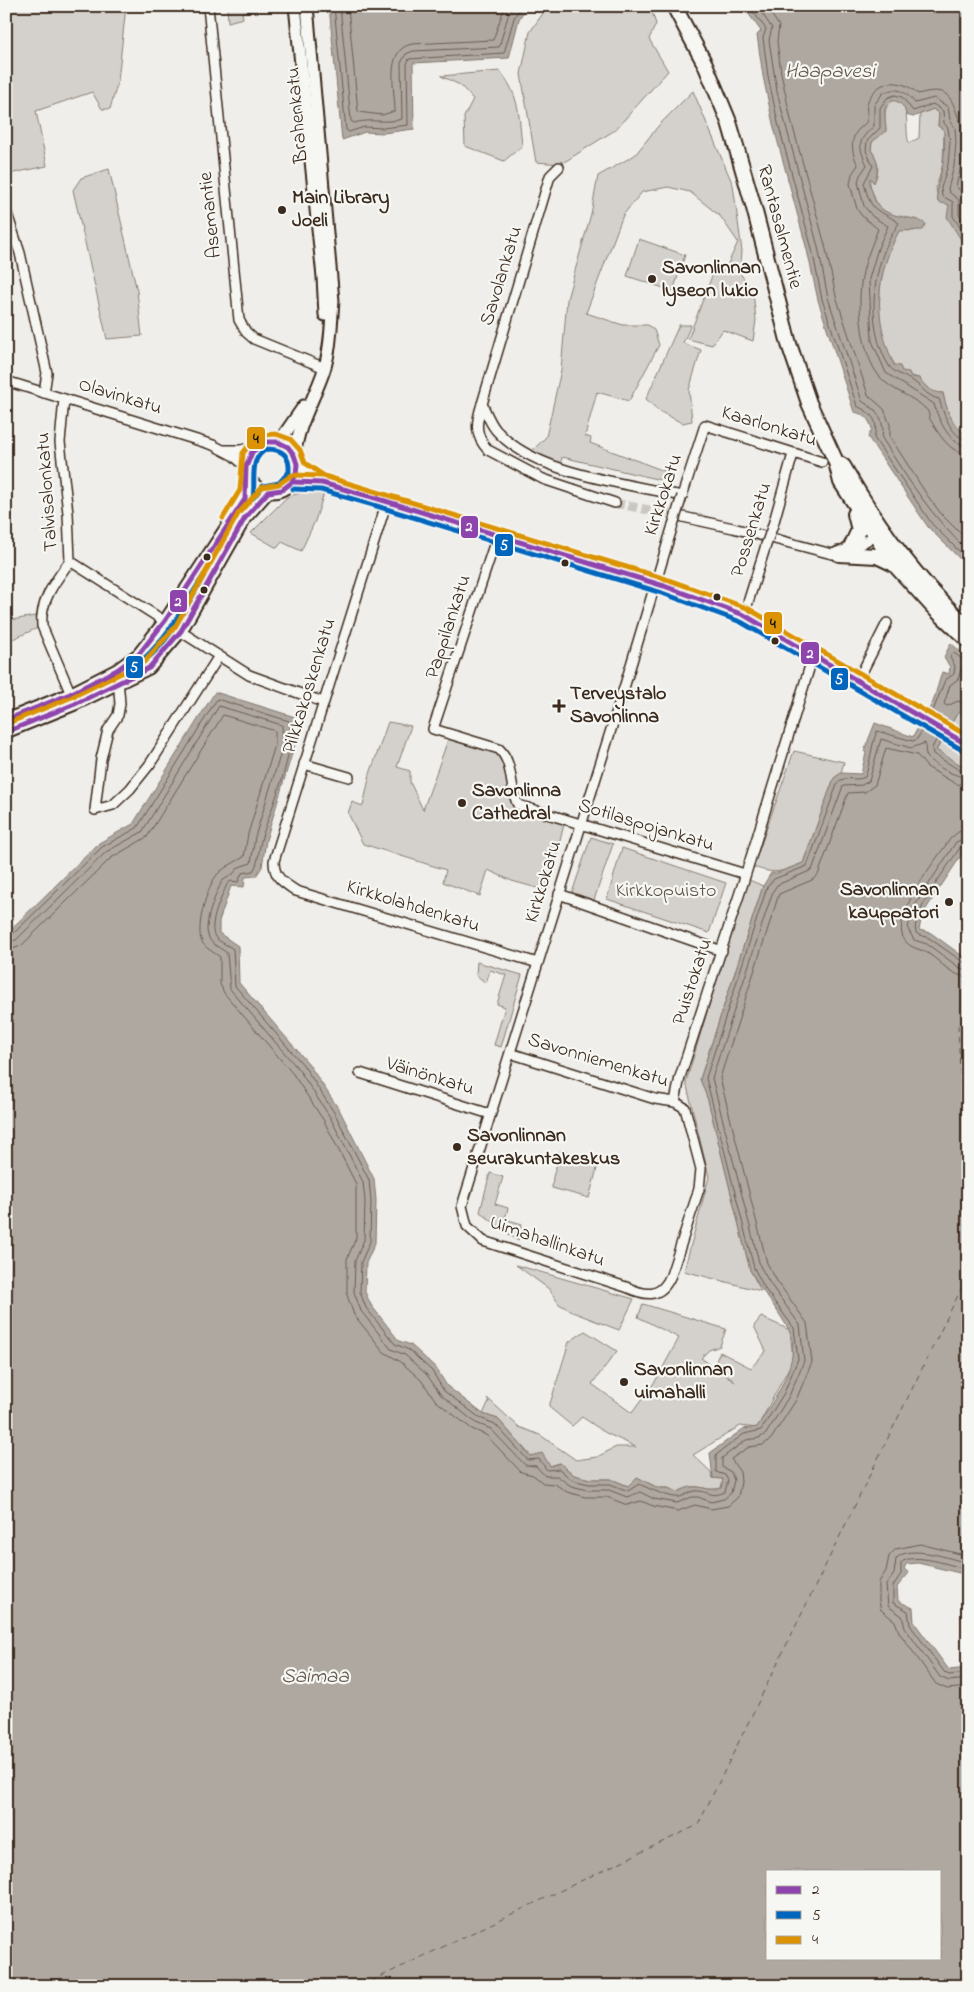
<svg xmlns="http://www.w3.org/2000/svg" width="974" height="1992" font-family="'Indie Flower',sans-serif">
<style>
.green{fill:#d4d1cc;stroke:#887e75}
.water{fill:#afa8a1;stroke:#81766d;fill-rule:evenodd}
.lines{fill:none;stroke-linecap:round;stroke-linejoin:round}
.shore{stroke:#695c52;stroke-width:1}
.ferry{stroke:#64564c;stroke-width:1;stroke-dasharray:6 5;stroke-linecap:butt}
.minor-tunnel{stroke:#cbc7c1;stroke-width:9;stroke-dasharray:9 4.5;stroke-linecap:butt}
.minor-casing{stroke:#3b2a1e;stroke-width:12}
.secondary-casing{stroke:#3b2a1e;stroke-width:15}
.trunk-casing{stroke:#3b2a1e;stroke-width:18}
.minor{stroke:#f6f6f2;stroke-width:9}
.secondary{stroke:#f6f6f2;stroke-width:11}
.trunk{stroke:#f6f6f2;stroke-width:14}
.minor-bridge-casing{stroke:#3b2a1e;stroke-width:12;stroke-linecap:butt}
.minor-bridge{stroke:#f6f6f2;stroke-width:9}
.bus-1-casing{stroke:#f6f6f2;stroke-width:9}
.bus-2-casing{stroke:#f6f6f2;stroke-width:9}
.bus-3-casing{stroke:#f6f6f2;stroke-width:9}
.bus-1{stroke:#8e44ad;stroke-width:5}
.bus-2{stroke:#0065bd;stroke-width:5}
.bus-3{stroke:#db9304;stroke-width:5}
.poi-dot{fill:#3b2a1e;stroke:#f6f6f2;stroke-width:2}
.labels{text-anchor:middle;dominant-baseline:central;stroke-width:4.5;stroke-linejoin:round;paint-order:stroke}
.street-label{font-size:20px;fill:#3b2a1e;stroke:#f6f6f2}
.poi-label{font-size:20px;font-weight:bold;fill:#3b2a1e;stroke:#f6f6f2;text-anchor:start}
.park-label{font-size:20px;fill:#61544a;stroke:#f6f6f2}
.water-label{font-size:21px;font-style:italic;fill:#64564c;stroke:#f6f6f2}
.line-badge{stroke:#f6f6f2;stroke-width:2}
.badge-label{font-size:14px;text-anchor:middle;font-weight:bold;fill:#fff}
.pale-badge-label{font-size:14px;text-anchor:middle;font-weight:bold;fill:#111}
</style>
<rect width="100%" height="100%" fill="#efeeea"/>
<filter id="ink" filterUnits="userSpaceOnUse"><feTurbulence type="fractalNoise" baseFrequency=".02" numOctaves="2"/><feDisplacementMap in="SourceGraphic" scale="10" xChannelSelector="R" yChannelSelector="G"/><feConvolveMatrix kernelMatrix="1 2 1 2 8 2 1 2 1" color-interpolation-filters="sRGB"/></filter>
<g filter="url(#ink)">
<g class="green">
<path d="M6 6H126L118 81 110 109H102L92 92 36 111 47 166 9 174 6 166Z"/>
<path d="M227 6H255L256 11 242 12 243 18 228 22Z"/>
<path d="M548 6H650L656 24 649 39 668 71 615 130 561 164 536 162 521 74 530 32Z"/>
<path d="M500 71C520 96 519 116 522 146L504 161 465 146 464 117 473 99 460 85 441 76Z"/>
<path d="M693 91 733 185 742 251 740 273 753 292 756 320 753 341 723 330 712 345 688 339 712 276 725 270 738 242 720 216 690 192 668 187 642 192 623 215 586 313 623 325H648L654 330 659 345 629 401 597 392 585 436 591 438 590 443 667 472 665 481 562 457 561 463 532 451 546 437 561 370 567 299 591 214 598 176 635 155 659 125Z"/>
<path d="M895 100C912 105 904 130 909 143L919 138 920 114 933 109 939 114 938 126 944 130 943 164 936 187 938 202 949 204 968 251V435C952 428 946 408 943 393 932 393 925 387 919 378 878 372 877 313 881 281 883 263 891 246 899 230L914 231 919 220C899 217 879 216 873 194 871 188 869 184 870 178L874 182C880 171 879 161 871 150L872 142 886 131C885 118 882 105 895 100Z"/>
<path d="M109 169 137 291 142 336 107 339 73 190 81 178Z"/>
<path d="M639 239 685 255 673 291 627 276Z"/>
<path d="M679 325H691L683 343 701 350 689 390 692 421 682 423 659 411 646 399Z"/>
<path d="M307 491 324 493 315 521 301 551 282 542 277 548 251 533 287 497Z"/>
<path d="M6 608 12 620 41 615 42 626 6 642Z"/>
<path d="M958 712 968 718V761L964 767 936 751Z"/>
<path d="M388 722 411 726 397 767 410 771V782L423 810 450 734 499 749 518 805 565 820 548 891 512 881 488 870 480 896 443 882 446 870 363 844 348 813 352 802 363 806 370 774Z"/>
<path d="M794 751 844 762 841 773 834 778 803 863C779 872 778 875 753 867Z"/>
<path d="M591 837 613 844 594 900 572 893Z"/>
<path d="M622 848 726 883 709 933 607 899Z"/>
<path d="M747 879 763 886 700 1079 708 1100 750 1270 761 1291 684 1271 709 1177 686 1082Z"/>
<path d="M477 962 522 975 501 1047 494 1045 505 1007 497 1004 506 975 490 970 486 983 476 975Z"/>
<path d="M561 1150 599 1161 589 1198 552 1188 553 1177Z"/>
<path d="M490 1173 503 1177 495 1204 508 1208 505 1219 522 1224 518 1241 480 1212Z"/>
<path d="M516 1265 634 1299 619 1330 575 1313 559 1304 549 1289Z"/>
<path d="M643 1304 726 1329 720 1346 709 1350 701 1358 735 1382 715 1363 720 1352 751 1368 766 1351 754 1326 761 1317 790 1330 793 1360 757 1428 740 1426 693 1455 711 1472 713 1478 723 1479 722 1488C702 1493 700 1480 678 1492L668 1488H658L637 1477 628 1486 611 1479H590L574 1475 560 1463 550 1466 531 1456 498 1419 483 1414 489 1401 487 1398 519 1427 540 1435 576 1460 597 1457 616 1447H636L606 1433 582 1417 572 1426 549 1407 569 1342 585 1331 617 1351 592 1384 632 1413 656 1380 679 1338 638 1317Z"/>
</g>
<g class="water">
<path d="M329 6H527L519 19 509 58 413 63 414 129 383 133 365 132 342 140Z"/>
<path d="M743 6H968V251L947 217 949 205 938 202C935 183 941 180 943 162 945 152 945 141 944 130L938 126 939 114 933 109 913 117 906 115C906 103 889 93 885 109 884 115 886 124 886 131L872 142 871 150C879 161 879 170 874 183L870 178C869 184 871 188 873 194 880 222 906 212 926 224L923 230 899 231C875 277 873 317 894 365L900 366 902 371 909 372 911 377 919 378C925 387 932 393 943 393 946 408 952 428 968 435V567L928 527 868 437 872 429C869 419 865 414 854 412L818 300 807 250 773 124 763 76 757 35 761 31Z"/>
<path d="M951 643 964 655 968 654V718L958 712 936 750 964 767 968 761V845L922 915 919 930 931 933 968 960V1575L918 1563 906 1564 904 1569 909 1573 897 1587 898 1601 913 1608 914 1622 949 1670 968 1668V1986H6V934L99 843 133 824 215 692 295 717 294 747 266 840 262 867 256 876 245 877 244 887 231 886 219 921V933L238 946 239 983 308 1063 340 1111 374 1179 376 1200 375 1243 366 1263 365 1292 371 1305 399 1341 411 1345 436 1368 447 1386 483 1414 498 1419 530 1456 542 1453 550 1466 560 1463 574 1475 590 1479H611L628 1486 637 1477 658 1488H668L678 1492C700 1480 702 1493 721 1488L723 1479 713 1478 710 1453 743 1429 757 1427C772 1403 805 1358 788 1328 777 1308 761 1291 750 1270L708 1100 700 1079 763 886 771 873H777L803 863 834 778 841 773 861 774 866 753 864 751 875 723 913 737 915 733 933 702 942 672 949 674 950 667 944 657ZM768 1871H940V1958H768Z"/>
</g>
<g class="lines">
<g class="shore">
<path d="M334 6 346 130 349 132 364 127 383 128 408 125 407 64 409 59 504 53 514 18 521 6"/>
<path d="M340 6 351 121 354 123C370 118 386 124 402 119L401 63 406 54 413 51 499 47 508 16 513 6"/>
<path d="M348 6 358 112 382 115 395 111C395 91 384 49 412 44L493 40 505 6"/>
<path d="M749 6 766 29 763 38 768 76 778 123 812 249 822 299 857 406C873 414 879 420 874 438L932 524 968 560"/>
<path d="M757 6 772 28 769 40 777 92 818 247 828 298 862 401 875 410 881 419 883 429 882 438C907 479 933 518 968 551"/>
<path d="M766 6 779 26 777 41 781 73 791 120 825 245 836 296 868 395 884 409 890 425V437L927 495 942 515 968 541"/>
<path d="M968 214 967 199 956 186C961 167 966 148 962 127 962 123 959 121 958 117 950 92 944 87 918 94 902 78 878 78 868 101 865 107 868 114 867 120 866 124 862 126 859 129 849 139 852 154 858 165L852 174 850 184 857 209 862 216 878 229C872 245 865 260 862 277 857 305 861 353 879 376 891 391 913 396 926 409 929 411 929 416 930 419 938 433 950 454 968 454"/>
<path d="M968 227 959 214V200L949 192 948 189 954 166 956 142 955 128 950 120 948 107 934 98 915 103C905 91 898 86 883 93L874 105V126C857 141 858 145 867 165L860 175 858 182 864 206 873 217 888 226 878 248 869 279 872 341 886 373 934 404C938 419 950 446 968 446"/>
<path d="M968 240 953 216V202L942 196 941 188 948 165 950 142 948 128 944 123 943 111 933 104 913 111 902 97 895 95 887 98 880 108V128L867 141 866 151 873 166 864 183C872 216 877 207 899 223 872 261 864 325 889 366 894 374 911 378 917 384 924 390 929 397 939 399 943 412 951 438 968 440"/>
<path d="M968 666 962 667 958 679 950 685 944 704 947 706 958 701 968 705"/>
<path d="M931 716 945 680 954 674 955 666 950 657 951 654 954 653 962 659H968"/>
<path d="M938 736 932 748 933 754 961 771 968 770"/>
<path d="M968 830 958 832 950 839C937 859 886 920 906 942 912 949 922 949 929 954 941 962 953 977 968 977"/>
<path d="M968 837 956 842 912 910 908 929 914 940 927 944 960 968 968 970"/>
<path d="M968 843 961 846C952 861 906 920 917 934L929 938 963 962 968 963"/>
<path d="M6 937 12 935 102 847 137 828 217 699 289 721C296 754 272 805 262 837 258 849 260 861 253 871L242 873 238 882 231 881 227 884C222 897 209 921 214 935 216 941 228 945 233 949L235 986 304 1066 335 1114 369 1180 371 1201 370 1242 361 1262 360 1292 366 1308 395 1344 409 1350 432 1371 444 1391 480 1418 495 1424 528 1460 539 1459 547 1470 559 1469 572 1480 589 1484H610L628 1491 639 1484C648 1488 671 1499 680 1497 687 1495 691 1490 699 1491 710 1492 711 1498 725 1492L728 1480 725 1475 716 1472V1455L744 1434 761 1430 784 1393 798 1359 794 1328 765 1289 754 1268 706 1078 767 887 774 879 807 866 838 782C846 775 856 782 865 777 871 761 871 746 877 731L913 741 917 739 924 728"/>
<path d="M6 943 16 940 106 852 142 832 219 706 282 725 283 746 255 837 251 863 239 867 233 874 222 881C216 894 202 924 209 938 212 945 221 948 227 953L230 989 299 1070 330 1117 363 1182 365 1201 364 1240 355 1261 354 1292 361 1311 391 1349 405 1355 427 1375 441 1395 476 1423 491 1429 525 1465 536 1466 545 1476H557L571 1486 588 1490H609L627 1497 640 1492 654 1499 677 1503 692 1497H698L711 1502 724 1499 731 1493 734 1480 731 1472 722 1467V1458L746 1440 759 1438 766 1434 789 1396 804 1361 800 1325 771 1285 760 1266 712 1078 773 891 777 885 812 870 843 786 862 785 869 781 881 739 911 748 925 743C926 747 924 753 928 758 933 765 959 779 968 777"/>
<path d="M6 951 21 946 111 858 147 837 223 715 275 731V745L248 834 244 857C237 861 222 868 216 876 207 888 195 928 202 942 206 949 214 952 220 957V984L224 993 293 1074 324 1121 356 1184V1238L347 1259V1295L354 1315 384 1352 401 1362 421 1380 436 1401 472 1429 486 1435 521 1472 533 1475 543 1483 555 1484 567 1492 585 1497H607L627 1505 641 1501 653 1506 678 1511 695 1505 711 1509 728 1506 738 1497 741 1482 740 1472 731 1459 749 1447 763 1445 771 1439 796 1400 812 1362 807 1323 777 1281 767 1263 720 1078 779 894 812 880 818 875 848 793 865 792 875 785 886 748 917 755 927 767 956 784 968 785"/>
<path d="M968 1556 920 1544 896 1549 889 1556 886 1571 879 1582V1601L881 1610 895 1621 899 1632 936 1684 947 1689 968 1687"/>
<path d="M968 1563C950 1559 909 1543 896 1559L894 1574 886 1585 888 1606 902 1616 905 1628 940 1677 949 1681 968 1679"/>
<path d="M968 1570C954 1566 912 1551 901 1563V1574L893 1586V1603L908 1611 910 1625 945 1673 949 1675 968 1673"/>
</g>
<g class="ferry">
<path d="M958 1025 961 1094 968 1107"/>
<path d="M361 1986 698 1825 968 1275"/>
</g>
<path class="minor-tunnel" d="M615 503 683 517"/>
<g class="minor-casing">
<g id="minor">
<path d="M208 6 239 320 246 332 254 339 325 368"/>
<path d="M559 167 550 176 482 404C486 412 490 423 496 430 535 475 627 483 682 496L705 425 822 462"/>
<path d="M6 211 20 253 47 373 44 393"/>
<path d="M6 381 213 445 234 456 246 467"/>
<path d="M64 399 60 442 68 513 70 561 249 675 323 702"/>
<path d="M482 404C476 422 474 435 488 450L543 479 615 503"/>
<path d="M225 450H241L258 446"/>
<path d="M387 501 274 861C274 878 283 882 296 891L538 963"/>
<path d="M683 517 733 528 832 554 857 546 878 534"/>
<path d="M773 525 793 454"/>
<path d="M497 536 433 729 499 749C514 763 509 788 518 805L745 874"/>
<path d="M70 561C56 580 39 602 42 626L73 699"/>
<path d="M744 615 766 545"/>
<path d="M118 678 120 704 118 715 108 730 101 759 95 810 113 805 130 789 150 764 219 656"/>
<path d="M857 682 887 623"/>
<path d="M304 764 349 777"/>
<path d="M559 894 722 951"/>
<path d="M510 1053 655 1099 675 1102 685 1108 701 1169 699 1189 671 1275C661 1299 646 1296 626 1287L483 1241 467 1226 462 1206 624 688 673 525"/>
<path d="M360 1073 490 1114"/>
<path d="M675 1102 680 1077 743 883 813 656"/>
</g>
</g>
<g class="secondary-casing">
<g id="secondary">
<path d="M295 6 323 277 325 315"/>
<circle cx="272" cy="467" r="25"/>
<path d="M279 442 304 406"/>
<path d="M295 455C297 425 315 398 324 370 331 348 331 324 333 301L307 6"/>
<path d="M298 467 322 483"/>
<path d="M293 482 322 483 372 497 664 586 744 615 968 745"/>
<path d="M6 720 70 694 117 670 139 654 165 621 245 499 248 488 247 474"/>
<path d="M6 732 75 704 149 668 181 631 245 518 268 492"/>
</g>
</g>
<g class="trunk-casing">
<g id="trunk">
<path d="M674 6 705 64 729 122 754 208 789 344 809 403 836 462 841 482 894 564 936 610 968 640"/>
<path d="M836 462 843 466C877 526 916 581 968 627"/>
<path d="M850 549 859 530 855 514"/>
<path d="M839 554 877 556 894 564"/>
</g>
</g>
<use href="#minor" class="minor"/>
<use href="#secondary" class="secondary"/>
<use href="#trunk" class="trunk"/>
<g class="minor-bridge-casing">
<g id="minor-bridge">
<path d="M673 525 682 496"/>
<path d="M766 545 773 525"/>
</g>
</g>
<use href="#minor-bridge" class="minor-bridge"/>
<g class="bus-1-casing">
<g id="bus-1">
<path d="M293 482 322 483 372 497 664 586 744 615 968 745"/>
<path d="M6 720 70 694 117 670 139 654 165 621 245 499 246 467 252 452 266 442H278L288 447 294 455 297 464 296 475 291 483 282 490 268 492 245 518 181 631 149 668 75 704 6 732"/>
</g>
</g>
<g class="bus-2-casing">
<g id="bus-2">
<path d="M267 449C283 449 290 456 289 472L279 483 263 486 253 498C256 481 248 458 267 449Z"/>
<path d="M293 489 321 490 370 504 662 593 741 622 964 751"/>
<path d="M204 575C187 605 166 651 134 667 164 645 184 606 204 575Z"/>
</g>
</g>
<g class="bus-3-casing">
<g id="bus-3">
<path d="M223 518 240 490 243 453 253 440 263 435 276 434 290 439 300 450 305 463 326 477"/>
<path d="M6 724 72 697 144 662 175 627 238 514 262 487 279 484 292 475 324 476 666 579 747 608 968 736"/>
</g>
</g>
<use href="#bus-1" class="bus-1"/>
<use href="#bus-2" class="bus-2"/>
<use href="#bus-3" class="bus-3"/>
</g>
</g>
<g class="poi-dot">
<circle cx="282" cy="210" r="5"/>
<circle cx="652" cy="279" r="5"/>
<circle cx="207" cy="557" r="4.5"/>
<circle cx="565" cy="563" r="4.5"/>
<circle cx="204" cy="590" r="4.5"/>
<circle cx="717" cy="597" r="4.5"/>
<circle cx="775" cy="641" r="4.5"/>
<path d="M556.5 698.5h5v5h5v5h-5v5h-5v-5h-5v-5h5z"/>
<circle cx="462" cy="803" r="5"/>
<circle cx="949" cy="902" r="5"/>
<circle cx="457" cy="1147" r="5"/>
<circle cx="624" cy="1382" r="5"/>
</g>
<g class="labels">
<g class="street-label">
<text transform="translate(298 115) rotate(-95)">Brahenkatu</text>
<text transform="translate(211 215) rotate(-96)">Asemantie</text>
<text transform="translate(779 227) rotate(75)">Rantasalmentie</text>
<text transform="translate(502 276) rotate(-73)">Savolankatu</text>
<text transform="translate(120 397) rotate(17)">Olavinkatu</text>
<text transform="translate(769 427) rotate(17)">Kaarlonkatu</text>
<text transform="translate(48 492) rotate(-94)">Talvisalonkatu</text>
<text transform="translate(664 495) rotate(-72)">Kirkkokatu</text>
<text transform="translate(752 530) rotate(-73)">Possenkatu</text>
<text transform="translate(449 627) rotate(-72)">Pappilankatu</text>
<text transform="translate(310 686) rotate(-73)">Pilkkakoskenkatu</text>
<text transform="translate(646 826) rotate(17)">Sotilaspojankatu</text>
<text transform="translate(544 882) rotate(-73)">Kirkkokatu</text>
<text transform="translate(413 907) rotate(17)">Kirkkolahdenkatu</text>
<text transform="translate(693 982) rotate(-72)">Puistokatu</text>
<text transform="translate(598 1061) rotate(17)">Savonniemenkatu</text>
<text transform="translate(430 1077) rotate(17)">Väinönkatu</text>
<text transform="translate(547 1242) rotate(19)">Uimahallinkatu</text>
</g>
<g class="poi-label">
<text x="292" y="198">Main Library<tspan x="292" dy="23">Joeli</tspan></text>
<text x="662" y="268">Savonlinnan<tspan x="662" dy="23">lyseon lukio</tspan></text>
<text x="570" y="694">Terveystalo<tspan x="570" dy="23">Savonlinna</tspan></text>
<text x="472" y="791">Savonlinna<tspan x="472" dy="23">Cathedral</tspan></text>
<text x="939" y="890" text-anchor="end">Savonlinnan<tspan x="939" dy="23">kauppatori</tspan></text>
<text x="467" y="1136">Savonlinnan<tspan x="467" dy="23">seurakuntakeskus</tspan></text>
<text x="634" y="1370">Savonlinnan<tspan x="634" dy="23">uimahalli</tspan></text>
</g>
<g class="park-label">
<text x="666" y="891">Kirkkopuisto</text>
</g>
<g class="water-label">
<text x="830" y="72">Haapavesi</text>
<text x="315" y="1677">Saimaa</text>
</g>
</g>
<g class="line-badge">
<rect x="246" y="426" width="20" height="24" rx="5" fill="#db9304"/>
<rect x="460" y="515" width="19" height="24" rx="5" fill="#8e44ad"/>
<rect x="494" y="533" width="20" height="24" rx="5" fill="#0065bd"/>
<rect x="169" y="589" width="19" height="24" rx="5" fill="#8e44ad"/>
<rect x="763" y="611" width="20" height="24" rx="5" fill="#db9304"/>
<rect x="800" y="641" width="20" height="24" rx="5" fill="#8e44ad"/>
<rect x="125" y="655" width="19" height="24" rx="5" fill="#0065bd"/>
<rect x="830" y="667" width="19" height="24" rx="5" fill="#0065bd"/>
</g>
<g class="badge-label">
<text x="469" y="531">2</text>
<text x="504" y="550">5</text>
<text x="178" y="606">2</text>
<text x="810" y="658">2</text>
<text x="134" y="672">5</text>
<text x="839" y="684">5</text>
</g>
<g class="pale-badge-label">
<text x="256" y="443">4</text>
<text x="773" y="628">4</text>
</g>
<rect width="974" height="1992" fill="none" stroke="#f6f6f2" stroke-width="25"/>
<rect x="12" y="12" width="949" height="1967" fill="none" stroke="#3b2a1e" stroke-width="2" filter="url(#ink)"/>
<rect x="766" y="1870" width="175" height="90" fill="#f6f6f2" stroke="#aba49d"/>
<rect x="776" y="1886" width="25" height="8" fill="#8e44ad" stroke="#aba49d"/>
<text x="812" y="1894" font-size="15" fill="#3b2a1e">2</text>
<rect x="776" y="1911" width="25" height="8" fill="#0065bd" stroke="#aba49d"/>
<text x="812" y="1920" font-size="15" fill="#3b2a1e">5</text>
<rect x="776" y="1936" width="25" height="8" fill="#db9304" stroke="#aba49d"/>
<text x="812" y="1944" font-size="15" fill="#3b2a1e">4</text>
</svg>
